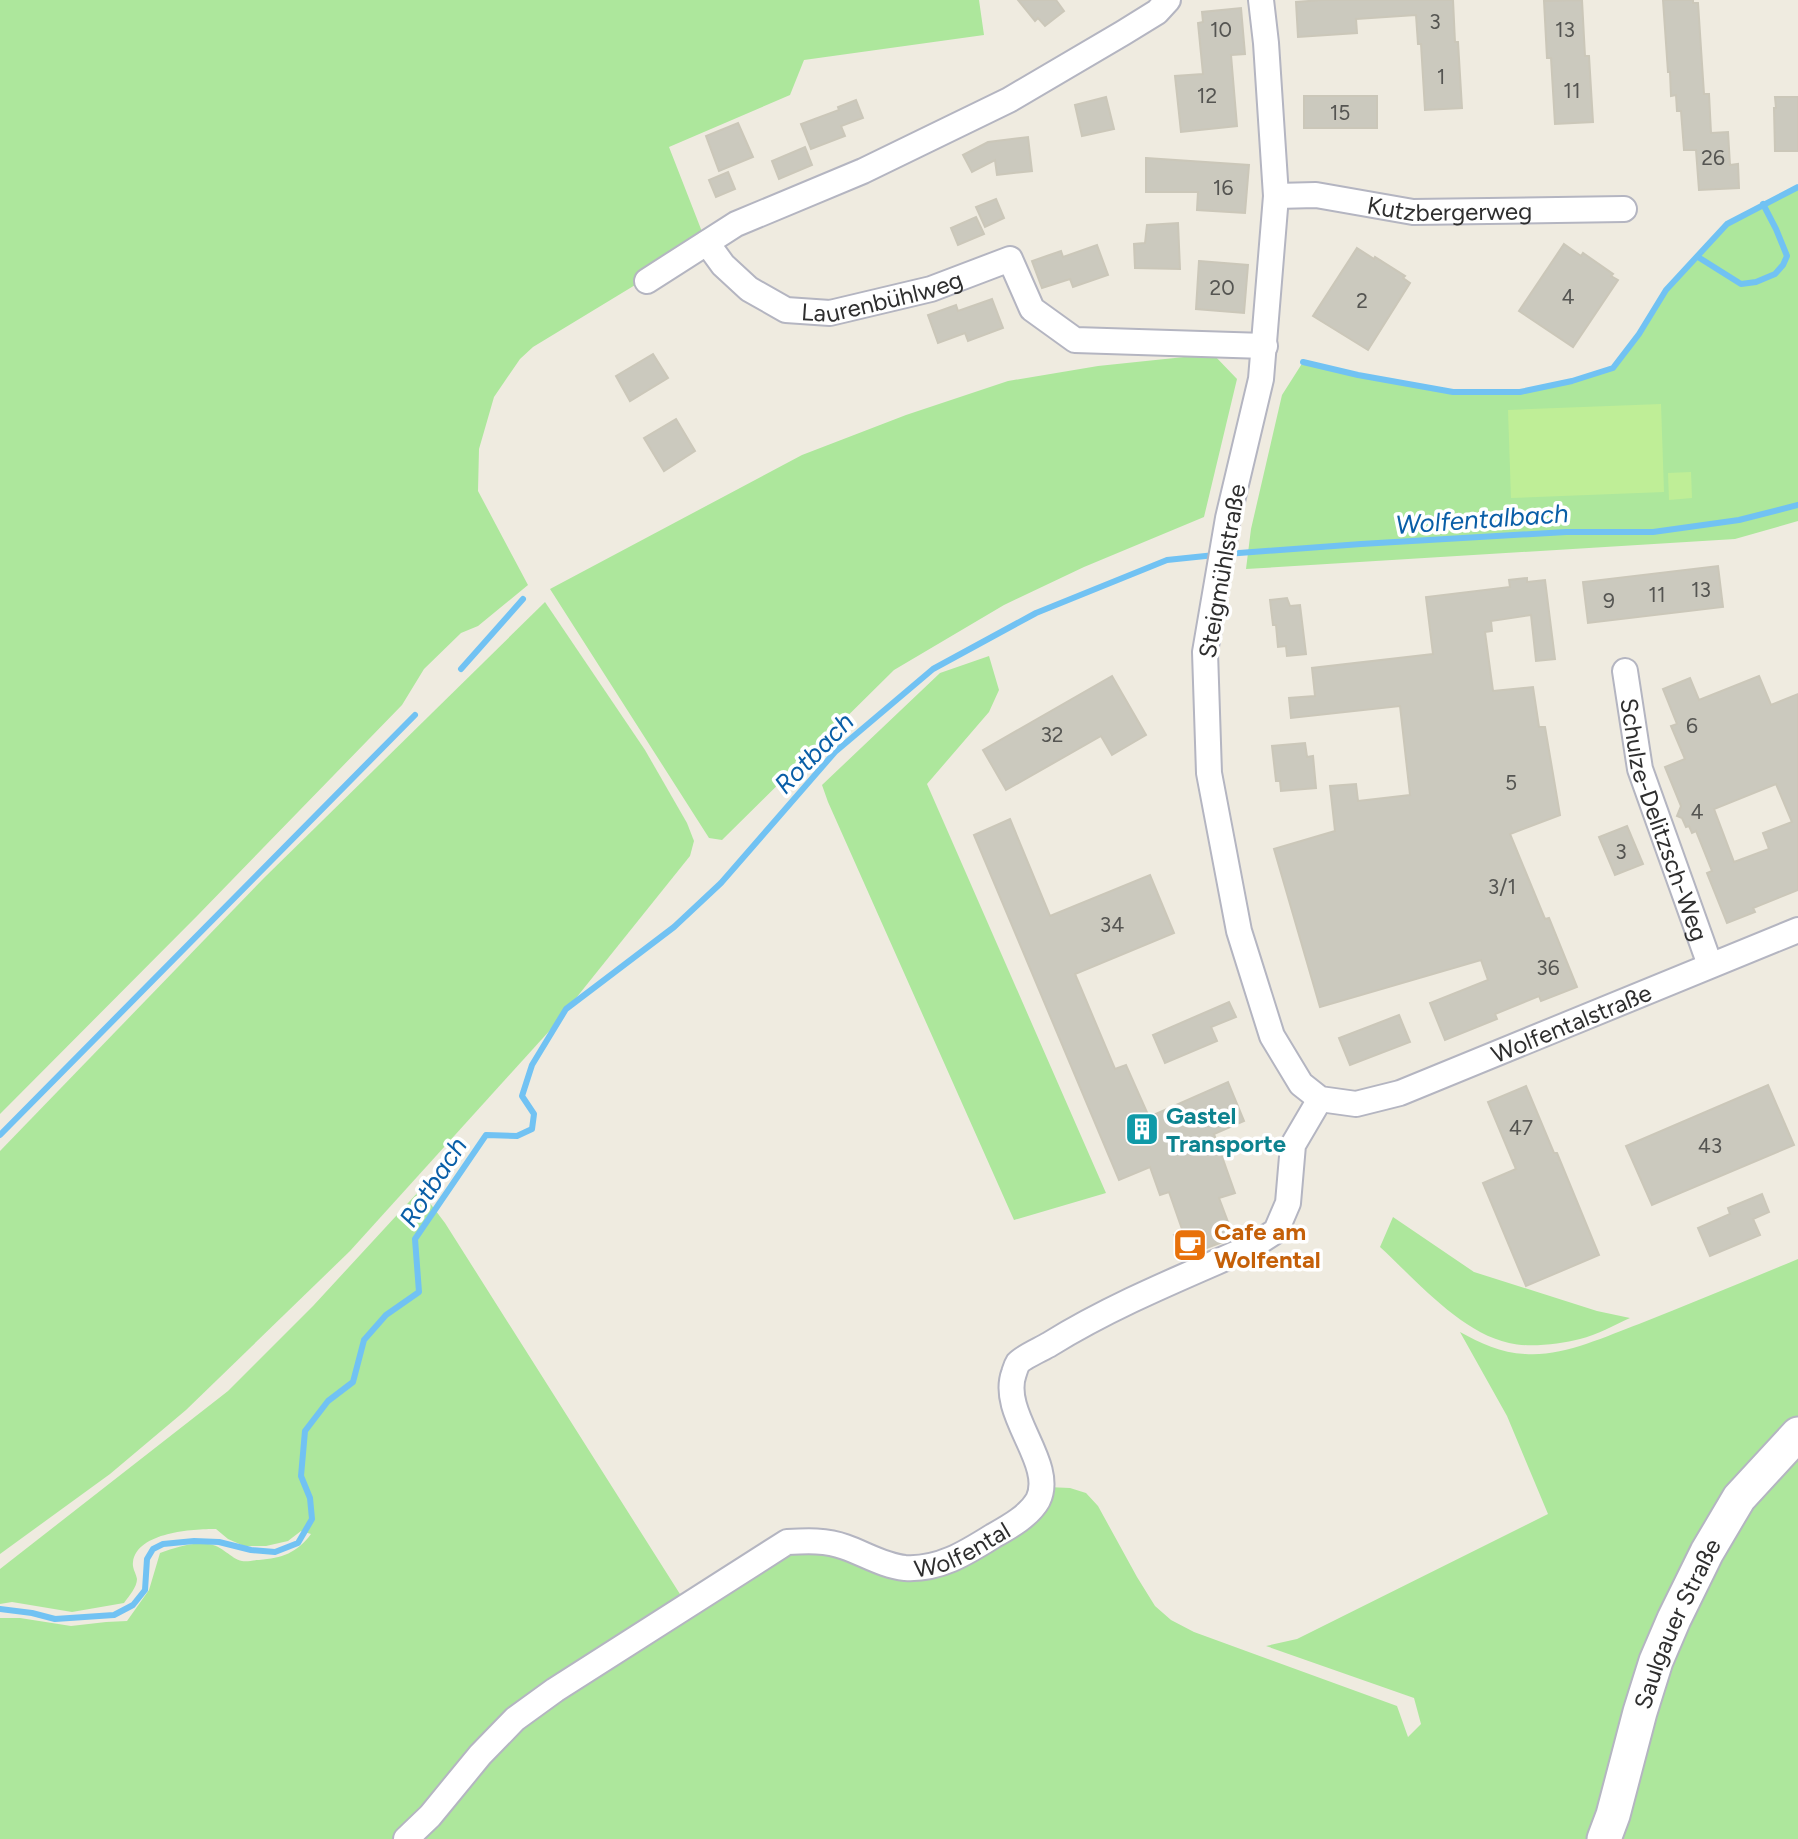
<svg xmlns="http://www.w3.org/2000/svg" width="1798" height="1839" font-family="Figtree,sans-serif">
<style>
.green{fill:#ade79c}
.pitch{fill:#bfee97}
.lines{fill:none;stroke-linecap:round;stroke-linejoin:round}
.stream{stroke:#71c2f3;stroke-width:6}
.building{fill:#cbc9be;stroke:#cbc7b9;stroke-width:2;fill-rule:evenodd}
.street-casing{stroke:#b4b5c1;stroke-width:28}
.secondary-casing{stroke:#b4b5c1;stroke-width:37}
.street{stroke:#fff;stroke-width:24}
.secondary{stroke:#fff;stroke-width:33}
.labels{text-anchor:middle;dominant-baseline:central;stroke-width:7;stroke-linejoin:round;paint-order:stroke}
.number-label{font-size:21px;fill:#555552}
.street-label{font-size:24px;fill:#2e2e2e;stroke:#fff}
.culture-label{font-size:24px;font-weight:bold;fill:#0d838f;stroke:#fff;text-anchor:start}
.food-label{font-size:24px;font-weight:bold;fill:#c56008;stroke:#fff;text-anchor:start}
.water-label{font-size:26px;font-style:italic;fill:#095ea7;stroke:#fff}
</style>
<rect width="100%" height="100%" fill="#efebe0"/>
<g class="green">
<path d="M0 0H979L984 35 804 60 790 95 669 147 706 242 533 347 520 359 494 397 479 449 478 491 528 585 478 626 461 633 424 669 402 705 198 915 0 1114Z"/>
<path d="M1798 187V521L1735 539 1246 569 1251 529 1282 395 1303 362 1358 375 1453 392H1520L1572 381 1612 368 1639 334 1666 290 1727 224Z"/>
<path d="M1213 354 1237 379 1204 517 1084 567 1004 605 894 670 722 840 709 838 550 589 802 455 906 415 1008 381 1098 366Z"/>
<path d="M545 602 645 750 687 823 694 841 690 856 552 1028 350 1251 186 1410 110 1474 0 1554V1151L265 877Z"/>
<path d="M989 656 999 690 989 712 927 784 1106 1193 1014 1220 828 802 822 785 940 673Z"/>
<path d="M420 1190 445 1223 685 1602 572 1670 398 1839H0V1618H20L71 1626 106 1622 127 1621 149 1590 160 1553C175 1548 192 1542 208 1544 222 1545 231 1559 242 1561 247 1562 254 1560 259 1560 282 1558 297 1553 311 1534L301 1531 288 1541 266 1546H244L228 1539 216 1529C193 1529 137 1532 133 1562 132 1568 136 1573 137 1579 137 1587 129 1596 124 1603L72 1612 12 1602 0 1604V1569L228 1391 313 1306Z"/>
<path d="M1393 1217 1474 1272 1597 1311 1630 1318C1614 1325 1597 1335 1580 1339 1560 1344 1529 1348 1509 1343 1460 1332 1416 1280 1380 1247Z"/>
<path d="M1798 1259V1428L1648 1659 1586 1839H413L520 1723 788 1546 939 1569 1047 1487 1070 1488 1086 1493 1098 1506 1137 1577 1155 1606 1171 1620 1194 1632 1397 1706 1408 1737 1421 1724 1414 1698 1266 1646 1297 1639 1548 1514 1507 1416 1460 1332C1480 1343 1501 1353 1525 1354 1562 1357 1604 1337 1639 1324 1692 1303 1745 1281 1798 1259Z"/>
<path d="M1798 1439V1839H1609L1670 1667 1744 1502Z"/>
</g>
<g class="pitch">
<path d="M1661 404 1664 492 1511 498 1508 410Z"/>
<path d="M1691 472 1692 498 1669 500 1668 473Z"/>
</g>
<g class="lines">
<g class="stream">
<path d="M1698 257 1741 284 1756 282 1775 274 1783 265 1787 256 1776 229 1763 204"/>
<path d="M1303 362 1358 375 1453 392H1520L1572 381 1613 368 1639 334 1666 290 1727 224 1798 187"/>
<path d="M1226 554 1361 544 1566 532H1653L1739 520 1798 505"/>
<path d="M461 669 523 599"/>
<path d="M0 1135 415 715"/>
<path d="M0 1609 32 1613 55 1619 114 1615 133 1605 145 1590 147 1559 153 1549 163 1544 194 1541 219 1542 251 1550 275 1552 298 1543 312 1519 310 1498 301 1476 305 1431 328 1401 353 1382 364 1340 386 1315 419 1292 415 1239 486 1135 517 1136 532 1129 534 1114 522 1096 532 1065 566 1009 674 927 721 883 835 752 933 669 1036 613 1167 560 1215 555"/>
</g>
</g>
<g class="building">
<path d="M1018 0H1056L1064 11 1045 26 1038 18 1035 21Z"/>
<path d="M1321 0H1453L1455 42H1458L1462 108 1425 110 1421 44H1418L1416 15 1356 19 1357 33 1298 37 1296 2Z"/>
<path d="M1582 0 1585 56H1589L1593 122 1555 124 1551 58H1547L1544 1Z"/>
<path d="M1663 0H1693V3H1698L1704 94H1709L1711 133 1728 132 1730 165 1738 164 1739 188 1699 190 1696 150H1684L1681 111H1677L1676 95 1671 96 1670 72H1668Z"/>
<path d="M1241 8 1245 54 1231 55 1237 126 1181 132 1175 76 1203 74 1198 23 1203 22 1202 12Z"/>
<rect x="1304" y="96" width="73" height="32"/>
<path d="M1106 97 1114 129 1082 136 1075 105Z"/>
<path d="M1775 97H1798V151H1775L1774 108H1776Z"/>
<path d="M856 100 863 118 841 126 845 136 811 149 801 124 839 110 838 107Z"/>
<path d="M738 123 753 157 719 171 706 136Z"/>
<path d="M1028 137 1032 171 997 175 995 160 972 172 963 155 988 142Z"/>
<path d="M805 147 812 165 779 179 772 161Z"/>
<path d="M1146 158 1249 165 1245 213 1197 210 1198 192H1146Z"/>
<path d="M728 172 735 189 716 197 709 180Z"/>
<path d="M996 199 1004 218 985 227 976 207Z"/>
<path d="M976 217 984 234 958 245 951 228Z"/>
<path d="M1178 223 1180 269 1135 268 1134 244 1145 243 1147 225Z"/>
<path d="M1564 244 1581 256 1583 253 1613 274 1611 276 1618 280 1573 347 1519 311Z"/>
<path d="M1097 245 1108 275 1073 287 1070 279 1042 288 1032 261 1061 251 1063 257Z"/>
<path d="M1357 248 1374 259 1375 257 1405 276 1403 278 1410 283 1368 350 1313 316Z"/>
<path d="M1199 261 1248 265 1244 313 1196 309Z"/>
<path d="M992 299 1003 328 968 341 965 333 938 343 928 315 956 305 958 311Z"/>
<path d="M653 354 668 378 630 401 616 376Z"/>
<path d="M676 419 695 451 664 471 644 438Z"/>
<path d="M1718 566 1723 607 1588 623 1583 582Z"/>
<path d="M1527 578V582L1545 580 1555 659 1536 661 1531 615 1491 621 1492 631 1485 632 1493 691 1533 687 1539 727H1545L1560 815 1510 834 1545 919 1549 918 1577 987 1541 1001 1539 996 1495 1014 1497 1019 1445 1040 1430 1003 1488 980 1481 960 1320 1007 1274 849 1335 831 1330 786 1356 784 1358 801 1410 795 1400 706 1291 718 1289 698 1315 696 1312 668 1433 654 1426 597 1510 587 1509 580Z"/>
<path d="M1287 598 1290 606 1300 605 1306 654 1287 656 1286 646 1278 647 1276 625H1273L1270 600Z"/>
<path d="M1112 676 1146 735 1112 755 1101 736 1006 790 983 750Z"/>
<path d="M1759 676 1771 705 1798 694V890L1753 908 1755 912 1727 923 1707 873 1712 871 1696 831 1692 833 1689 826 1686 827 1682 818 1677 816 1681 806 1665 767 1685 759 1671 726 1677 724 1663 689 1690 678 1699 700ZM1776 784 1792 822 1763 833 1769 849 1734 862 1714 809Z"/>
<path d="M1305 743 1307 757 1313 756 1316 788 1281 791 1280 781H1276L1272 746Z"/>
<path d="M1010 819 1050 916 1150 875 1174 933 1075 974 1115 1069 1126 1065 1149 1117 1228 1082 1244 1121 1214 1134 1235 1193 1219 1198 1234 1238 1182 1257 1174 1235 1183 1232 1169 1192 1160 1195 1150 1167 1119 1180 974 835Z"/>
<path d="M1627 826 1643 864 1615 875 1599 837Z"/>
<path d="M1229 1002 1236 1017 1211 1027 1217 1041 1165 1063 1153 1035Z"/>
<path d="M1399 1015 1410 1042 1350 1065 1339 1038Z"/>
<path d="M1768 1085 1794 1145 1652 1205 1626 1146Z"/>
<path d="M1526 1086 1554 1153H1557L1599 1255 1526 1286 1483 1183 1516 1169 1488 1102Z"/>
<path d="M1762 1194 1769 1212 1753 1219 1760 1235 1710 1256 1698 1228 1730 1214 1728 1208Z"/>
</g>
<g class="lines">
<g class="street-casing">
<g id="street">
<path id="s1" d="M1261 0 1266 43 1276 196 1261 379 1228 518 1205 652 1209 773 1239 931 1272 1036 1301 1084 1320 1099 1356 1104 1400 1093 1798 930"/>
<path id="s2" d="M1276 196 1316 195 1413 212 1624 209"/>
<path id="s3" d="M707 243 723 265 749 289 786 310 830 313 931 289 1010 259 1032 309 1075 340 1265 346"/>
<path d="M647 281 736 224 863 171 1009 100 1123 33 1157 12 1168 0"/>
<path id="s4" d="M1625 671 1640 769 1710 965"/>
<path id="s5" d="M406 1839 430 1816 480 1755 515 1719 555 1690 787 1542C807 1541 826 1540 845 1547 865 1554 884 1566 905 1568 939 1570 966 1553 993 1536 1009 1527 1029 1516 1038 1500 1056 1463 999 1414 1014 1373 1015 1370 1016 1366 1018 1363 1023 1357 1042 1349 1050 1344 1113 1305 1183 1277 1251 1247L1276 1231 1288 1203 1293 1145 1320 1099"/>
</g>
</g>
<g class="secondary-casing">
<g id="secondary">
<path id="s6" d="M1604 1839 1613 1815 1640 1712 1656 1661 1674 1619 1707 1552 1739 1498 1798 1434"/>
</g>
</g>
<use href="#street" class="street"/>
<use href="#secondary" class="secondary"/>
</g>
<defs>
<g id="building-square" transform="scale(1.75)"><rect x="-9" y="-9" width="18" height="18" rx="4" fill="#0f9aa8" stroke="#fff"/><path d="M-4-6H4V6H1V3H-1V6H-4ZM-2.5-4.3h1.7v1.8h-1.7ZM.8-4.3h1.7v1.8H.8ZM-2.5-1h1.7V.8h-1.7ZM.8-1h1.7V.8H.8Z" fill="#fff"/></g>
<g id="cafe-square" transform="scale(1.75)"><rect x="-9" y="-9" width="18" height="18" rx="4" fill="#e8710a" stroke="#fff"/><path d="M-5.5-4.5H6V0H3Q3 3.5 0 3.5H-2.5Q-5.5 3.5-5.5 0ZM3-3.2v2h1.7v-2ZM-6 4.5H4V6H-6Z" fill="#fff"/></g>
</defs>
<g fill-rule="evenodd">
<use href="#building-square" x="1142" y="1129"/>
<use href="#cafe-square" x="1190" y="1245"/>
</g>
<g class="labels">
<g class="number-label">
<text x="1435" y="21">3</text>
<text x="1221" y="29">10</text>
<text x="1565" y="29">13</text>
<text x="1441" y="76">1</text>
<text x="1572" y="90">11</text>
<text x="1207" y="95">12</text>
<text x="1340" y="112">15</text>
<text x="1713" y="157">26</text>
<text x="1223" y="187">16</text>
<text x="1222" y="287">20</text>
<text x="1568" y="296">4</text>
<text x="1362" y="300">2</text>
<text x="1701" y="589">13</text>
<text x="1657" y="594">11</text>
<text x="1609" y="600">9</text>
<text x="1692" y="725">6</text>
<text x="1052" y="734">32</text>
<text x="1511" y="782">5</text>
<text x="1697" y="811">4</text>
<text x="1621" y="851">3</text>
<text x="1502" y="886">3/1</text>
<text x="1112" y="924">34</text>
<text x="1548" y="967">36</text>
<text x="1521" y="1127">47</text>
<text x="1710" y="1145">43</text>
</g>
<g class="street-label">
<text stroke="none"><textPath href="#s2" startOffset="175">Kutzbergerweg</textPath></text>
<text stroke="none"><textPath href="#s3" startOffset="203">Laurenbühlweg</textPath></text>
<text transform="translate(1222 571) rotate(-80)">Steigmühlstraße</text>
<text stroke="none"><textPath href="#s4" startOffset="154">Schulze-Delitzsch-Weg</textPath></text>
<text stroke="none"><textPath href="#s1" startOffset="1398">Wolfentalstraße</textPath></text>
<text stroke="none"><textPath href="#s5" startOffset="670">Wolfental</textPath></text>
<text stroke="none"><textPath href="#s6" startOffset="228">Saulgauer Straße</textPath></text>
</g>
<g class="culture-label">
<text x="1166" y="1115">Gastel<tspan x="1166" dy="28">Transporte</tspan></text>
</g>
<g class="food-label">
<text x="1214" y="1231">Cafe am<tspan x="1214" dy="28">Wolfental</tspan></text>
</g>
<g class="water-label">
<text transform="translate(1482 519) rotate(-4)">Wolfentalbach</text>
<text transform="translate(814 753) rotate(-46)">Rotbach</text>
<text transform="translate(433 1182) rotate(-57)">Rotbach</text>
</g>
</g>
</svg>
